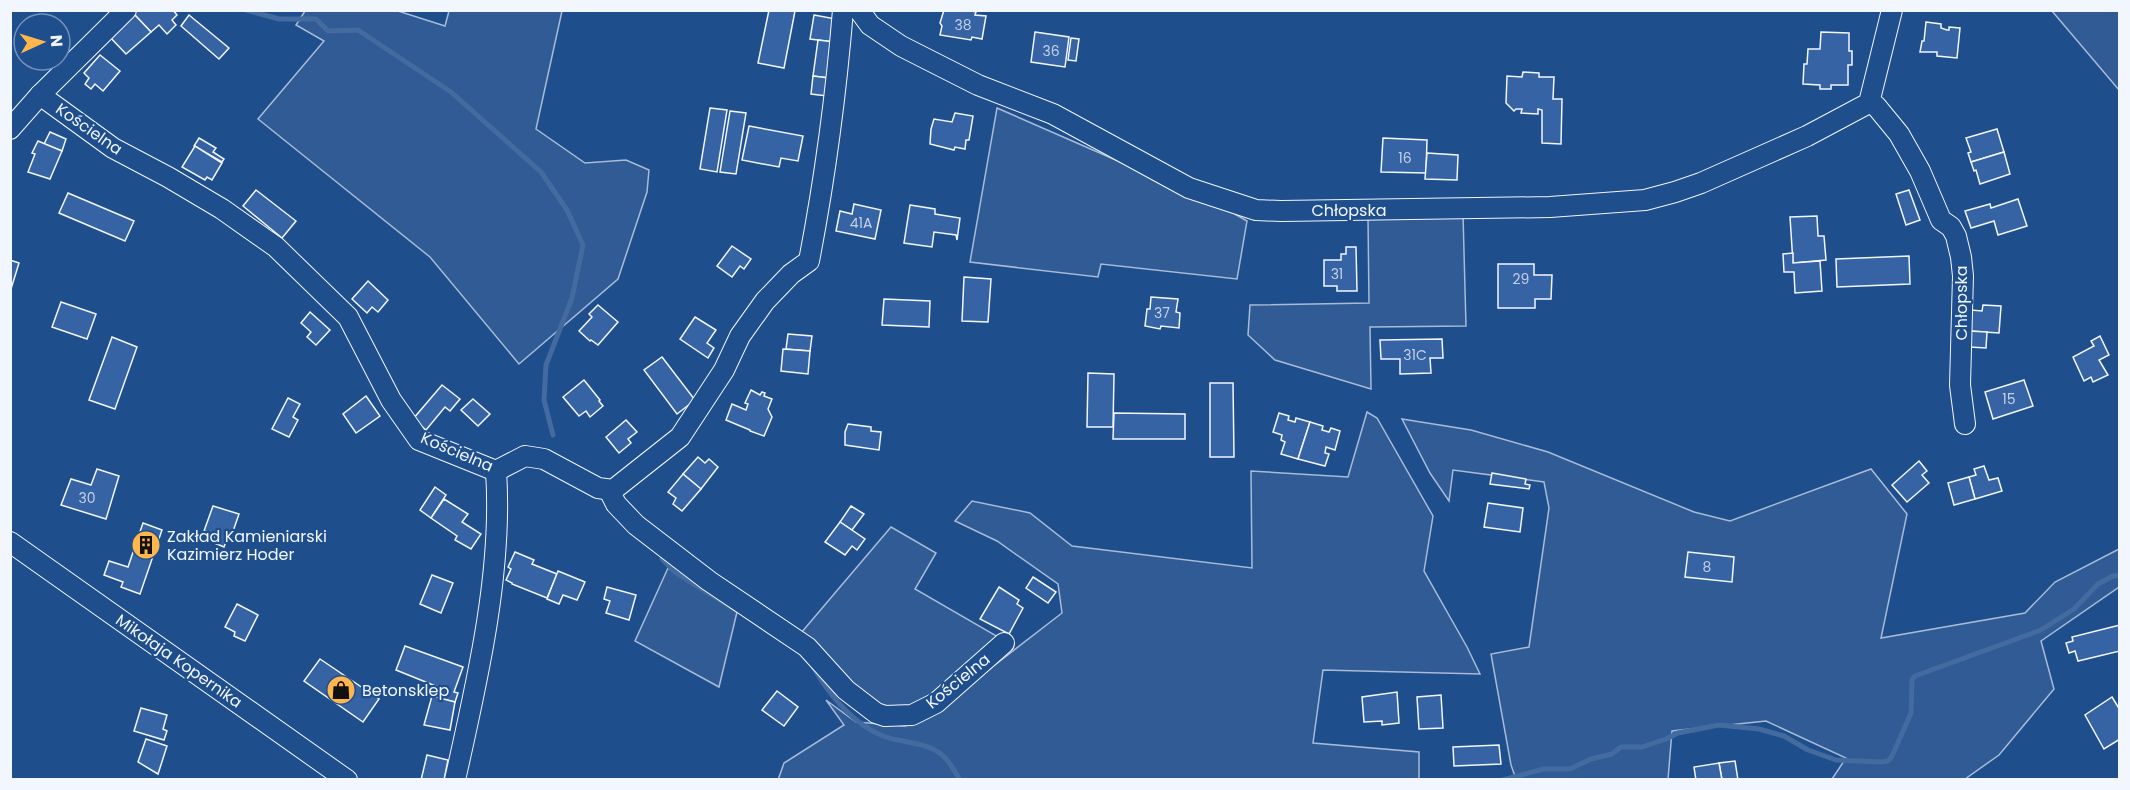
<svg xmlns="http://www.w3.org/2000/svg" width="2130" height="790" font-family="Poppins,sans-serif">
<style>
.built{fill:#305b95;stroke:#a8bbd7;stroke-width:1.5}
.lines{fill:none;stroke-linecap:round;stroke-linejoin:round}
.stream{stroke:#446ba0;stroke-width:5}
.building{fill:#3563a3;stroke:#f2f6ff;stroke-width:1.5}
.minor-casing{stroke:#f2f6ff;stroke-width:22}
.minor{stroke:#1f4e8c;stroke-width:20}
.labels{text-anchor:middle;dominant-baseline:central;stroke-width:4.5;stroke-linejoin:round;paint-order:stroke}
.number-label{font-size:14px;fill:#c3d1e8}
.street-label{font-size:16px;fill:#f2f6ff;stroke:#1f4e8c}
.poi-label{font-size:16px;fill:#f2f6ff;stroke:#1f4e8c;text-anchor:start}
</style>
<rect width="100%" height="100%" fill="#1f4e8c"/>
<g class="built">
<path d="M305 11H398L445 26 449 11H562L536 129 585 163 626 160 649 170 647 192 618 279 519 364 430 257 258 119 324 41 296 25Z"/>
<path d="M2052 11H2119V90Z"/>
<path d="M997 108 1221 206 1247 221 1237 279 1101 264 1098 277 970 262Z"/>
<path d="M1463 214 1466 326 1370 327 1371 389 1275 360 1248 335 1250 305 1369 303 1368 218Z"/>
<path d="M1367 412 1377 418 1433 516 1424 571 1467 647 1480 674 1323 670 1313 743 1419 752V779L778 780 784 763 844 725 826 700 856 722 905 726 926 718 1062 613 1058 584 997 541 955 521 972 501 1030 513 1072 546 1252 568 1251 471 1348 477Z"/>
<path d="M1402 419 1471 430 1548 452 1694 512 1730 521 1871 469 1907 514 1881 638 2025 613 2055 582 2119 549V587L2041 641 2054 689 1999 755 1965 779H1832L1846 758 1766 721 1672 731 1668 779H1516L1511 765 1491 654 1529 647 1549 508 1544 482 1453 470 1449 501 1430 473Z"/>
<path d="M891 527 936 553 915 589 1000 638 927 701 887 711 871 706 801 633Z"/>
<path d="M668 568 737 612 719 687 635 641Z"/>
</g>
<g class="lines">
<g class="stream">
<path d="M246 10 279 19H316L328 31 358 30 451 92 541 172 567 210 583 245 572 298 546 365 544 400 553 435"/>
<path d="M662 559 676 573 729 606"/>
<path d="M812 665C828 693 851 723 883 736 904 744 932 741 947 760 952 766 956 773 960 780"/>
<path d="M1503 780 1543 769H1570L1591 759 1612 754 1621 747H1642L1666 739 1678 733 1719 725 1759 729 1784 736 1808 750 1836 760 1881 762 1888 761 1892 756 1911 713 1912 680 1915 676 2041 630 2074 609 2098 584 2113 576 2120 575"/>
</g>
</g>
<g class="building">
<path d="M136 10H173L177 15 172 20 176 25 167 34 159 25 151 32 133 13Z"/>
<path d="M769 10 795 11 784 68 758 63Z"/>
<path d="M944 10H968L976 12 975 15 986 16 982 39 972 37 971 40 940 35 942 26 940 23Z"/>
<path d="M133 13 151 32 126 54 108 35Z"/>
<path d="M189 15 229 48 219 59 181 26Z"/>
<path d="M814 15 836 19 834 42 810 39Z"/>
<path d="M1926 22 1941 24V28L1947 30H1949V27L1960 28 1957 58 1937 56V52H1920L1922 41H1924Z"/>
<path d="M1035 32 1069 37 1065 67 1031 62Z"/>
<path d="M1821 32 1849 33V51H1852V65H1848V85H1831V89H1820V85L1803 84 1804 64H1807L1808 49H1820Z"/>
<path d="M1071 38 1079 39 1076 61 1068 60Z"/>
<path d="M818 40 834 42 829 78 813 76Z"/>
<path d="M100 55 120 71 103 91 95 84 91 89 85 84 89 78 84 73Z"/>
<path d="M1523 72 1539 73V77H1554L1553 99H1562L1561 144 1542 143V110L1538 109V114L1521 113 1522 109H1516L1514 111 1506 103 1507 76 1522 77Z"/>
<path d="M813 76 829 78 827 96 811 94Z"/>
<path d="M710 108 727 110 717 172 700 169Z"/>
<path d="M730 111 746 113 736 174 720 172Z"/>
<path d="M955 113 973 116 969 140H966L965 149 955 147 954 150 930 144 931 129 934 119 952 122Z"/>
<path d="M749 126 803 136 798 161 781 158 779 167 742 160Z"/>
<path d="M1997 129 2004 152 1971 162 1968 153 1971 152 1966 138Z"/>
<path d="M50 132 66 139 62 151 44 144Z"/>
<path d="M199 138 216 148 213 152 224 159 222 162 194 146Z"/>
<path d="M1383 138 1427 140 1426 173 1381 172Z"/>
<path d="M38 141 62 151 50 179 28 172 35 154 32 153Z"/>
<path d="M195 146 222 163 212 180 207 177 205 180 182 167Z"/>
<path d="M2004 152 2010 174 1980 184 1976 170 1974 171 1971 162Z"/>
<path d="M1427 153 1458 155 1457 180 1425 179Z"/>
<path d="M256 190 296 221 282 238 243 206Z"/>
<path d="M1909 190 1920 220 1906 225 1896 194Z"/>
<path d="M68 193 134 221 125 241 59 213Z"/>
<path d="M2018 199 2027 226 1998 235 1994 221 1971 228 1965 211 1990 204 1991 208Z"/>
<path d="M854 204 881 210 875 239 836 231 840 211 852 214Z"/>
<path d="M910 205 935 209V214L960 218 957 240 956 235 934 232 932 247 904 243Z"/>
<path d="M1817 216 1818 236H1824L1826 260 1793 263 1790 217Z"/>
<path d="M732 246 751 259 744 269 740 266 732 277 717 266Z"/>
<path d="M1346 247H1356L1357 291H1337V286H1324V260H1341V254H1346Z"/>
<path d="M1793 253V263L1820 261 1822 291 1795 293 1794 272H1784L1783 254Z"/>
<path d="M1909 256 1910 284 1837 287 1836 259Z"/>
<path d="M10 260 19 263 11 289H10Z"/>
<path d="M1498 264H1534V275H1552L1551 299H1535V308H1498Z"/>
<path d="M964 277 991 279 988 322 962 321Z"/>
<path d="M368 281 388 300 378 312 372 307 367 313 352 299Z"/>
<path d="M1151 297 1178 299 1176 312 1180 313 1179 328 1161 326 1160 329 1145 326 1147 309H1150Z"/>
<path d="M884 299 930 301 929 327 882 325Z"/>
<path d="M61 302 96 314 87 339 52 327Z"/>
<path d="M598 305 618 322 598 345 591 340 590 341 579 331 592 317 589 314Z"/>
<path d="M1983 305 2001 306 1999 333 1969 331 1971 310 1982 311Z"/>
<path d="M310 312 330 330 316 345 307 337 311 332 301 323Z"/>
<path d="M695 317 716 330 707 343 714 348 708 358 680 339Z"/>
<path d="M1969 331 1987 332 1986 348 1970 347Z"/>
<path d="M788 334 812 336 810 351 786 349Z"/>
<path d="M2100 336 2109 355 2099 360 2108 375 2093 382 2091 377 2084 381 2073 357 2094 346 2091 341Z"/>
<path d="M112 337 137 347 115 409 89 400Z"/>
<path d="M1442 339 1443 358H1430L1431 373 1400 374V359H1381L1380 340Z"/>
<path d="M783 349 810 351 808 374 781 371Z"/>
<path d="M662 357 695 400 677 414 644 370Z"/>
<path d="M1088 373 1114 374 1113 427H1087Z"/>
<path d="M584 380 600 400 599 401 603 406 590 417 586 411 579 416 563 397Z"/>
<path d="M2024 380 2033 406 1993 419 1985 392Z"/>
<path d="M1210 383H1233L1234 457H1210Z"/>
<path d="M442 385 460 399 450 411 445 407 426 430 413 419Z"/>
<path d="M751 390 760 395 762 392 765 393 764 396 772 399 768 409 772 417 764 436 750 431V430L726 420 732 404 746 410 748 404 745 403Z"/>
<path d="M366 396 380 416 356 433 343 414Z"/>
<path d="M288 398 300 404 293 417 298 420 289 437 272 429Z"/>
<path d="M473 399 490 414 478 426 461 410Z"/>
<path d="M1114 413 1185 414V439H1113Z"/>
<path d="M1279 413 1289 416 1288 420 1295 422 1296 418 1310 422 1298 459 1281 454 1285 442 1281 440 1282 435 1273 432Z"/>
<path d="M626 420 637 432 628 439 631 443 619 453 606 437Z"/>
<path d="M1310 422 1323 426 1322 430 1329 432 1331 428 1340 431 1335 450 1326 447 1325 453 1329 454 1325 466 1298 459Z"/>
<path d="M848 424 871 427V431L881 432 879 450 845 445V432Z"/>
<path d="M698 457 705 463 709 459 718 467 701 489 683 474Z"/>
<path d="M1919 461 1927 471 1922 475 1929 483 1907 502 1892 485Z"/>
<path d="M1984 466 1989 480 1998 478 2002 491 1975 499 1969 477 1976 475 1974 469Z"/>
<path d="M97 469 119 476 106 519 61 505 71 479 91 485Z"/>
<path d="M1492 473 1526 479 1525 484 1530 485 1529 489 1490 484Z"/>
<path d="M683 474 701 489 682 511 673 504 676 498 668 492Z"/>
<path d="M1969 477 1975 499 1954 505 1948 483Z"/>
<path d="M435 487 446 495 431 518 420 510Z"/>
<path d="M444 499 468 514 462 522 481 534 471 549 455 540 457 536 431 518Z"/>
<path d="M1488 503 1523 508 1520 532 1484 527Z"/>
<path d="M213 506 239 514 230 540 227 539 224 547 212 542 215 534 204 531Z"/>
<path d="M851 506 864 514 852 530 840 522Z"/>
<path d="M840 522 865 539 857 550 852 546 845 555 825 542Z"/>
<path d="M143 523 162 530 140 594 121 587 123 582 104 575 109 561 128 567Z"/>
<path d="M515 552 534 560 532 564 557 574 547 598 512 584V583L506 580 511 569 508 567Z"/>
<path d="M1688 552 1734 557 1732 582 1685 577Z"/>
<path d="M558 571 585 582 577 600 563 595 559 604 547 599Z"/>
<path d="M432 575 453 583 441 613 420 604Z"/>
<path d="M1033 577 1056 592 1048 603 1026 588Z"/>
<path d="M607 587 636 595 629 620 606 613 610 601 604 599Z"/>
<path d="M999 587 1019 600 1017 604 1023 608 1009 634 980 619Z"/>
<path d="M237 604 258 615 245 641 234 636 235 632 225 627Z"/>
<path d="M2120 625V651L2078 661 2075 651 2069 653 2066 643 2073 641 2072 637Z"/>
<path d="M405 646 463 667 454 692 458 693 455 702 434 697 438 687 396 670Z"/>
<path d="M320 659 379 699 363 722 304 681Z"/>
<path d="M777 691 798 707 784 726 762 710Z"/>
<path d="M1397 692 1399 723 1382 725V721L1364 722 1362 697Z"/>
<path d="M1441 695 1443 728 1419 729 1417 697Z"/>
<path d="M432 696 455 702 450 730 424 725Z"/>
<path d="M2112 697 2120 710V739L2104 749 2085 715Z"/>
<path d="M141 708 167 715 163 729 167 731 164 740 134 731Z"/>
<path d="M146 739 167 746 158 774 138 762Z"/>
<path d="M1499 745 1501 764 1454 766 1453 747Z"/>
<path d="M427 755 448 760 444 780H421Z"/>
<path d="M1735 761 1738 780H1722L1719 763Z"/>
<path d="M1719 763 1722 780H1696L1694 767Z"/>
</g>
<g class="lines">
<g class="minor-casing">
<g id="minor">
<path d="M859 10 870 25 901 46 978 85 1053 114 1189 188 1256 210 1281 211 1550 207 1645 200 1675 192 1701 183 1807 136 1869 103 1892 10"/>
<path d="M40 95 113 148 168 177 222 209 276 247 348 317 391 400 419 440 496 471 525 456 544 459 598 488 613 490 680 437 724 370 740 336 765 301 791 274 809 261C825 178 836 95 843 10"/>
<path d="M1869 103 1876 106 1899 134 1920 171 1941 220 1951 227 1956 236 1961 257 1963 276 1960 385 1965 424"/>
<path d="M10 129 40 95 126 10"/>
<path d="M609 490 616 504 636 525 709 581 807 647 846 690 876 713 885 716 912 715 936 703 1004 643"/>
<path d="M10 542 347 780"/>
<path d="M455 780C477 682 503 571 496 471"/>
</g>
</g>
<use href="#minor" class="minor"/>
</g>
<defs>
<g id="building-disc" transform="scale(1.5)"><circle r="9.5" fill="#ffb74d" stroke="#1f4e8c"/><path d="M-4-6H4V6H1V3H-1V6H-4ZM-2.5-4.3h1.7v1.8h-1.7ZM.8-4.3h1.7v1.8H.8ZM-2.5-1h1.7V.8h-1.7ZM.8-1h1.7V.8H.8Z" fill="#111"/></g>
<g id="shop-disc" transform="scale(1.5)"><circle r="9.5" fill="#ffb74d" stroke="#1f4e8c"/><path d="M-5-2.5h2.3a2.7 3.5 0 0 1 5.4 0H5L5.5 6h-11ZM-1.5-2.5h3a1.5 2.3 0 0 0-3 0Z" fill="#111"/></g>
</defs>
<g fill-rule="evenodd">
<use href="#building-disc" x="146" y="545"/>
<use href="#shop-disc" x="341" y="690"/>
</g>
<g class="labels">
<g class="number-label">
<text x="963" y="25">38</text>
<text x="1051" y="51">36</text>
<text x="1405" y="158">16</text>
<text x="861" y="223">41A</text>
<text x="1337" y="274">31</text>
<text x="1521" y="279">29</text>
<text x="1162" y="313">37</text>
<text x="1415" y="355">31C</text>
<text x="2009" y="399">15</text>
<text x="87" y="498">30</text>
<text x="1707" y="567">8</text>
</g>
<g class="street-label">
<text transform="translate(89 129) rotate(35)">Kościelna</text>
<text x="1349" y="210">Chłopska</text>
<text transform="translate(1961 303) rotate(-90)">Chłopska</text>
<text transform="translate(457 452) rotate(23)">Kościelna</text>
<text transform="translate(179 661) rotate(35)">Mikołaja Kopernika</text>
<text transform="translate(958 681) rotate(-39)">Kościelna</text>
</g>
<g class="poi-label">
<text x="167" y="536">Zakład Kamieniarski<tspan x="167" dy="18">Kazimierz Hoder</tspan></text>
<text x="362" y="690">Betonsklep</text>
</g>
</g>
<rect width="2130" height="790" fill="none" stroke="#f2f6ff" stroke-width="24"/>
<g transform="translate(42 42) rotate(86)"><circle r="28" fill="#1f4e8c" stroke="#7391ba" stroke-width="1.5"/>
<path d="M0-4.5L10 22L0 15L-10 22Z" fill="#ffb74d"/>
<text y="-9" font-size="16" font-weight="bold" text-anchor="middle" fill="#f2f6ff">N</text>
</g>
</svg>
